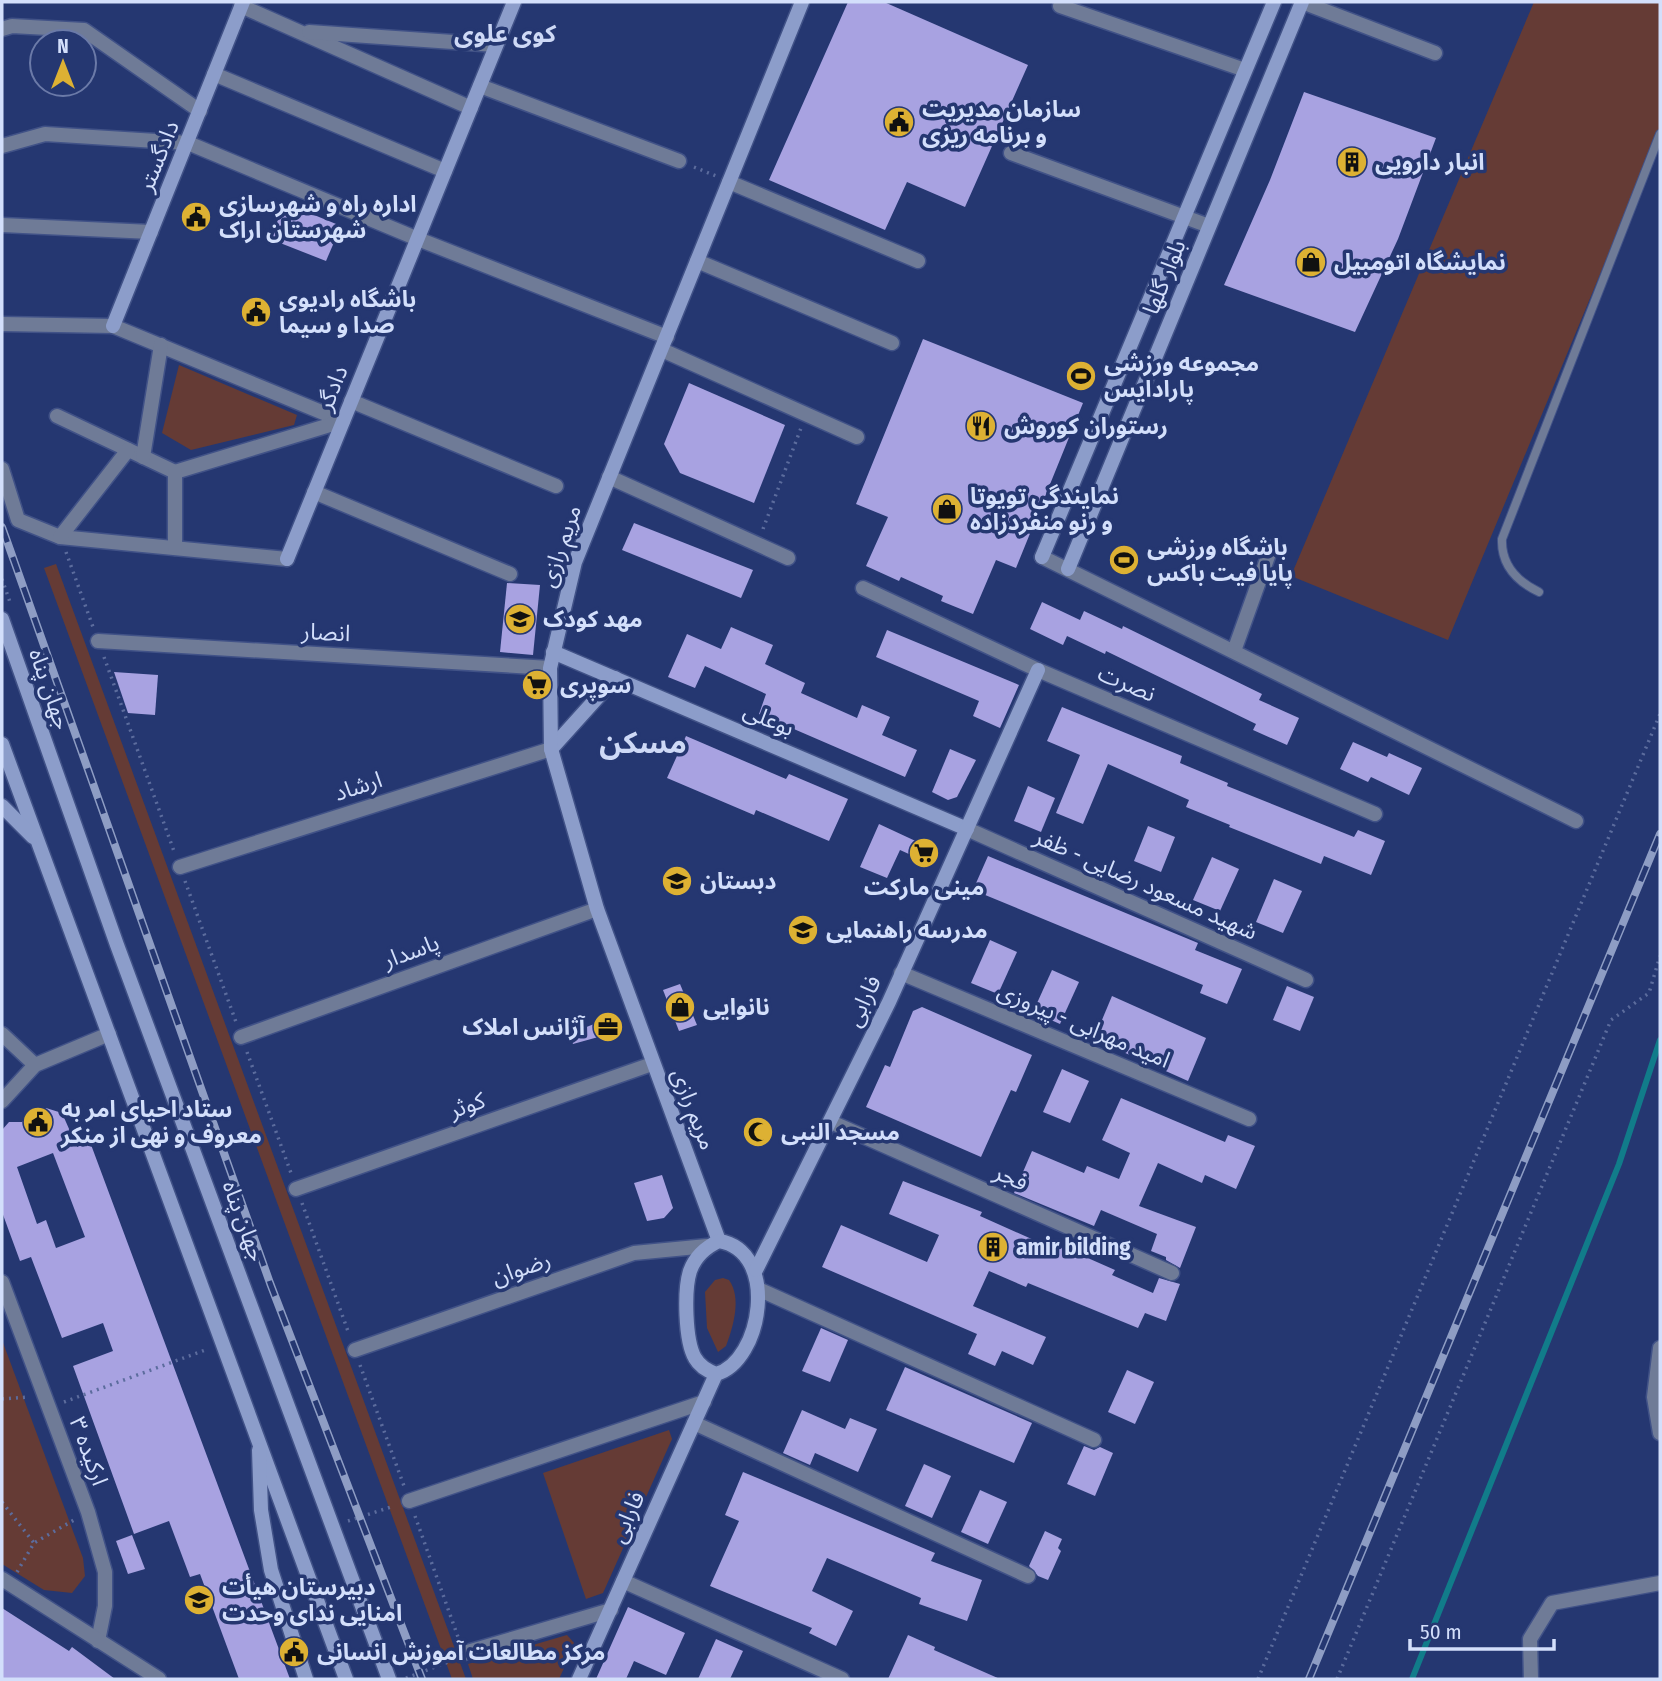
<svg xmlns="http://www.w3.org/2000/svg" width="1662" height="1681" font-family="'Fira Sans Condensed','Noto Sans Arabic',sans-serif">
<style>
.green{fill:#653b35}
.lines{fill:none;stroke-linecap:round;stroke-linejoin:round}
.stream{stroke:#117c8a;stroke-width:6}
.building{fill:#a8a2e1;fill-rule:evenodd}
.lane-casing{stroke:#415287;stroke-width:10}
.street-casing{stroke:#415287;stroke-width:17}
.secondary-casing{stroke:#415287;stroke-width:17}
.path{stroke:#5c6c9d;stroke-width:3.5;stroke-dasharray:2 5;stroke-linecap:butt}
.lane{stroke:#6f7b97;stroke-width:8}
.street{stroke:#6f7b97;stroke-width:14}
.secondary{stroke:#8c9dca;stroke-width:14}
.rail-casing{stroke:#8e9dc4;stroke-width:8}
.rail{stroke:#253771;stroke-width:5;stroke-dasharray:16;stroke-linecap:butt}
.labels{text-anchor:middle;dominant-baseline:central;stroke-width:7;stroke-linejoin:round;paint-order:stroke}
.poi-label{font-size:23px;font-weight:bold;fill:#d3dffb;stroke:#253771;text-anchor:start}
.street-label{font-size:23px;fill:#d3dffb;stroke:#253771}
.neighbourhood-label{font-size:24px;font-weight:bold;fill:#ced9f6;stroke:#253771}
.district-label{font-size:30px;font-weight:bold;fill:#ced9f6;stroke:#253771}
</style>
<rect width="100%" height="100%" fill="#253771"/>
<g class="green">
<path d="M1534 2H1660V130L1448 640 1291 576Z"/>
<path d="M179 365 297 415 294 425 191 450 162 433Z"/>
<path d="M56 564 466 1679H452L44 568Z"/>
<path d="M723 1278 729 1280C742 1298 733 1327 726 1346L718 1352 707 1328 705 1292 715 1280Z"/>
<path d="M2 1340 83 1558 85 1576 72 1593 44 1590 2 1564Z"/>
<path d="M669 1430 672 1439 603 1593 586 1599 543 1473Z"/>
<path d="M567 1635 575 1644 559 1679H473L468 1664Z"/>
</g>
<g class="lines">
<path class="stream" d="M1412 1679 1619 1164 1660 1040"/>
</g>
<g class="building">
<path d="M848 2H884L1028 65 965 207 907 182 885 230 769 180Z"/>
<path d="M1304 92 1436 138 1398 239 1355 332 1224 285 1270 180Z"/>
<path d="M285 203 341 226 326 261 270 239Z"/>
<path d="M923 339 1083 403 1016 568 996 560 973 614 941 601 943 596 901 577 899 581 866 566 888 517 856 504Z"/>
<path d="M689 383 785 425 754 503 680 473 664 444Z"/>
<path d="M634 523 753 570 741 598 622 550Z"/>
<path d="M507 583 540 585 533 655 500 652Z"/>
<path d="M1042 602 1080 620 1084 611 1122 629 1123 626 1262 694 1259 700 1299 718 1287 745 1253 730 1256 724 1106 651 1105 654 1067 636 1063 645 1030 629Z"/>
<path d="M731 627 773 645 765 664 805 683 801 693 857 718 862 705 890 717 882 735 917 750 905 777 759 714 766 694 705 666 695 688 668 677 687 634 721 649Z"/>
<path d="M887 630 1019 685 1000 728 973 716 979 701 876 657Z"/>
<path d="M114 672 158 675 155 715 128 713Z"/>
<path d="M1062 707 1182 756 1180 763 1228 783 1227 786 1354 837 1358 830 1385 841 1371 875 1324 856 1321 864 1229 827 1230 825 1186 807 1189 800 1108 764 1083 824 1056 813 1080 755 1047 741Z"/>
<path d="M686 736 786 779 789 774 848 799 829 841 756 810 754 815 667 778Z"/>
<path d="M1353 742 1387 757 1389 753 1422 768 1409 795 1371 777 1368 782 1340 769Z"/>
<path d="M950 749 976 760 957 797 948 800 932 792Z"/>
<path d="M1028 786 1055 798 1041 832 1014 821Z"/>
<path d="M879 824 937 851 931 864 900 850 887 878 860 867Z"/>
<path d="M1148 826 1175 837 1161 872 1134 861Z"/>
<path d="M988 856 1198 943 1195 950 1242 969 1227 1004 1200 993 1203 985 973 890Z"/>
<path d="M1212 857 1239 869 1220 911 1193 900Z"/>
<path d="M1274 879 1302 891 1283 933 1256 922Z"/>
<path d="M990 940 1017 952 998 994 971 983Z"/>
<path d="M1052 970 1079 982 1060 1024 1033 1012Z"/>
<path d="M680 984 697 1025 679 1031 663 990Z"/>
<path d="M1287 986 1314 997 1300 1031 1273 1020Z"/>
<path d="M1112 996 1206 1038 1188 1081 1094 1039Z"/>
<path d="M922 1007 1032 1055 1016 1092 1011 1090 981 1157 866 1107 885 1065 890 1067 913 1011Z"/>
<path d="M614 1016 620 1031 573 1044 569 1034Z"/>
<path d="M1062 1069 1089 1081 1070 1123 1043 1112Z"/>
<path d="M1121 1098 1225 1142 1228 1135 1255 1146 1236 1189 1205 1175 1202 1183 1158 1163 1139 1206 1196 1227 1180 1268 1166 1260V1257L1151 1251 1157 1234 1101 1210 1094 1226 1014 1193 1032 1151 1084 1173 1087 1166 1119 1179 1130 1153 1102 1140Z"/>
<path d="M46 1108 62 1113 77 1147 90 1142 290 1679H239L200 1574 190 1577 169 1521 134 1534 73 1366 113 1351 103 1323 62 1338 31 1257 20 1261 2 1212V1130L9 1122H22L28 1115H40ZM53 1153 85 1237 56 1248 46 1220 37 1224 17 1167Z"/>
<path d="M662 1175 673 1208 664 1218 647 1221 634 1183Z"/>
<path d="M903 1181 982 1212 980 1216 1054 1249 1056 1244 1115 1270 1112 1275 1153 1293 1159 1278 1180 1284 1166 1321 1145 1313 1138 1328 1028 1283 1026 1287 989 1271 973 1306 1046 1337 1033 1365 1002 1351 995 1366 968 1354 977 1334 822 1267 841 1225 927 1262 939 1235 889 1214Z"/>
<path d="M821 1328 848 1340 830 1382 802 1371Z"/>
<path d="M905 1367 1032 1423 1014 1463 886 1410Z"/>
<path d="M1127 1370 1154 1382 1135 1424 1108 1412Z"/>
<path d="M802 1410 845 1429 850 1418 877 1429 858 1472 815 1453 810 1465 783 1453Z"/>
<path d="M1084 1446 1094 1450 1100 1447 1113 1453 1095 1496 1067 1484Z"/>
<path d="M924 1464 951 1476 932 1518 905 1506Z"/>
<path d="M743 1472 935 1553 931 1561 982 1580 967 1621 919 1604 921 1598 827 1558 812 1591 853 1611 836 1646 809 1633 812 1628 710 1586 739 1521 725 1515Z"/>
<path d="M980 1490 1007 1502 988 1544 961 1532Z"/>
<path d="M1045 1531 1062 1539 1058 1548 1061 1551 1048 1580 1038 1576 1029 1566Z"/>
<path d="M132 1535 145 1569 128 1574 116 1541Z"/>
<path d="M628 1607 685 1633 666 1675 634 1661 626 1679H596Z"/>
<path d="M2 1608 69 1651 72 1647 115 1679H2Z"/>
<path d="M908 1635 935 1647 934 1650 1000 1679H888Z"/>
<path d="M716 1639 743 1651 730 1679H698Z"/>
</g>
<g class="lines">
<g class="lane-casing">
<path id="lane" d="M1539 592C1516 581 1501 565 1502 539L1660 134"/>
</g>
<g class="street-casing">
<g id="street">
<path d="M1302 2 1435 53"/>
<path d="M241 6 471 108"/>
<path d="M1060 6 1245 70"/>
<path d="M2 29 12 26 84 30 200 111"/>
<path d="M309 32 496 45"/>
<path d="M214 74 445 171"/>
<path d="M480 86 679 161"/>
<path d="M2 146 45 134 188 143 418 239 667 337"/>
<path d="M1011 153 1209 226"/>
<path d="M729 182 918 261"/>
<path d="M2 225 151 232"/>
<path d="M697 261 892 343"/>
<path d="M2 324 113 326 343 421"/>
<path d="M662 350 857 437"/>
<path d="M351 401 556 486"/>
<path d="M57 416 175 472 343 421"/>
<path d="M143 457 161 345"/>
<path d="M2 469 18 520 60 537 287 559"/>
<path d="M609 477 788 558"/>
<path d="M314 492 510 574"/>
<path d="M60 537 128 450"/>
<path d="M175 548V472"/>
<path d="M1042 557 1576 821"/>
<path d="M863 588 1038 670 1375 814"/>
<path d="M98 641 550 668"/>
<path d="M1234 651 1271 548"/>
<path d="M967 829 1306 980"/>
<path d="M180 867 551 749"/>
<path d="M901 973 1249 1119"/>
<path d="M2 1034 35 1065"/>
<path d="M241 1037 597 909"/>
<path d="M2 1101 35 1065 109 1034"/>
<path d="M831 1122 1172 1273"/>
<path d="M296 1189 652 1064"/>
<path d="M2 1282 88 1512 105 1572V1606L98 1641"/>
<path d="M758 1289 1094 1440"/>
<path d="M1660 1348 1654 1397 1660 1433"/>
<path d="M355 1350 634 1253 707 1246"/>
<path d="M694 1423 1028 1576"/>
<path d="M409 1501 704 1402"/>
<path d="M2 1579 159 1679"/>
<path d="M623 1581 842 1679"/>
<path d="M464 1653 611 1610"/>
<path d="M1531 1679 1530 1639 1552 1603 1660 1583"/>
</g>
</g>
<g class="secondary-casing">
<g id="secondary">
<path d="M113 326 243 2"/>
<path d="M1042 557 1274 2"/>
<path d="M287 559 514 2"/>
<path d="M1068 569 1302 2"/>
<path d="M2 619 117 945 389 1679"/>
<path d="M553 652 967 829"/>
<path d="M2 744 346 1679"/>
<path d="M551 749 615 678"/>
<path d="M2 806 33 837"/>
<path d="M719 1241 597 909 551 749 550 668 575 562 802 2"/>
<path d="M719 1241C780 1251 762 1362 716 1374 708 1371 700 1367 695 1358 685 1341 684 1290 690 1271 695 1257 706 1247 719 1241Z"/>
<path d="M756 1270 889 1002 1038 670"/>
<path d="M259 1450 261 1510 271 1570 306 1679"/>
<path d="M579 1679 716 1374"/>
</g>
</g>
<g class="path">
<path d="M694 167 716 176"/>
<path d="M763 529 801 428"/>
<path d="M66 552 93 627"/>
<path d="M2 579 11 605"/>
<path d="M104 657 175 854"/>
<path d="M185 881 236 1022"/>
<path d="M247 1052 291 1173"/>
<path d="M302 1203 349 1334"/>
<path d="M360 1365 404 1486"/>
<path d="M2 1399 28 1397"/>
<path d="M64 1402 208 1349"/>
<path d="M2 1502 34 1543"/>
<path d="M415 1516 458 1637"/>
<path d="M348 1521 394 1506"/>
<path d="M17 1572 34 1543 74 1520"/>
<path d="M406 1678 451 1661"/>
<path d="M1258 1679 1660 714"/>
<path d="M1337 1679 1611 1020 1649 993 1660 956"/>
</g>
<use href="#lane" class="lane"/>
<use href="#street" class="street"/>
<use href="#secondary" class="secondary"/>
<g class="rail-casing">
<g id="rail">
<path d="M2 527 270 1283 422 1679"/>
<path d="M1309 1679 1660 834"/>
</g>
</g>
<use href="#rail" class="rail"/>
</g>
<defs>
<g id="civic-disc" transform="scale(1.575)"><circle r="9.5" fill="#ddb133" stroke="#253771"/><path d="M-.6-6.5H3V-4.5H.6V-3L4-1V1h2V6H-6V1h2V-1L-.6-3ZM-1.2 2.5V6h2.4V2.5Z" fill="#111"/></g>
<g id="building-disc" transform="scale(1.575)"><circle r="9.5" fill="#ddb133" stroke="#253771"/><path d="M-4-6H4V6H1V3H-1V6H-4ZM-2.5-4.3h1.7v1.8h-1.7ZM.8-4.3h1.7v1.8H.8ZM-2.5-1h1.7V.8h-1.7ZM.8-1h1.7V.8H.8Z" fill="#111"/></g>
<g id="shop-disc" transform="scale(1.575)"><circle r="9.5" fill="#ddb133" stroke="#253771"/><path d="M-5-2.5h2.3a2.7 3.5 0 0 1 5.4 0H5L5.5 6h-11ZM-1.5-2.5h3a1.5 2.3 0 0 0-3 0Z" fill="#111"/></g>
<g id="stadium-disc" transform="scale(1.575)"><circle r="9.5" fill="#ddb133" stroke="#253771"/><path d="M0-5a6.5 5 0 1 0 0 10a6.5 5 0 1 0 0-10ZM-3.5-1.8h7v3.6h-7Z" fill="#111"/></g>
<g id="restaurant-disc" transform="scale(1.575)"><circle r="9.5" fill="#ddb133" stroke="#253771"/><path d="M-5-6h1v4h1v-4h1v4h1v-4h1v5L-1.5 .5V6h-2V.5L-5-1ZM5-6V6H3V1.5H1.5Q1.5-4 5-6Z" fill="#111"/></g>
<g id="school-disc" transform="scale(1.575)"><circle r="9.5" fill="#ddb133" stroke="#253771"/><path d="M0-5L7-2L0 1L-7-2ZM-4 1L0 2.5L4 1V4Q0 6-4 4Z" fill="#111"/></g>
<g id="supermarket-disc" transform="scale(1.575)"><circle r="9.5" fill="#ddb133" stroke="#253771"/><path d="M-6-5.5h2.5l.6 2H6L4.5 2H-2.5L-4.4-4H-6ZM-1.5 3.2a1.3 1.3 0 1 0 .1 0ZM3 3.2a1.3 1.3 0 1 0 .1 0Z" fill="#111"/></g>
<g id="office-disc" transform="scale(1.575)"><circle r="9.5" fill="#ddb133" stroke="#253771"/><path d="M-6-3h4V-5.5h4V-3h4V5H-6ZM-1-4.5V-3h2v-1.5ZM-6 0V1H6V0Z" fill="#111"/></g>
<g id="mosque-disc" transform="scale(1.575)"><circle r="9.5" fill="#ddb133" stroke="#253771"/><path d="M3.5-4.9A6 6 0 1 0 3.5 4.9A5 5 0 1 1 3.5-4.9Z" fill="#111"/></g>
</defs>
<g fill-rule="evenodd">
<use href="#civic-disc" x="899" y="122"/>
<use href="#building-disc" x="1352" y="162"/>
<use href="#civic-disc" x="196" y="217"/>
<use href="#shop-disc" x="1311" y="262"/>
<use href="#civic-disc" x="256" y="312"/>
<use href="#stadium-disc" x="1081" y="376"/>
<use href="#restaurant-disc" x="981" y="426"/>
<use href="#shop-disc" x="947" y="509"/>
<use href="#stadium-disc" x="1124" y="560"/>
<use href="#school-disc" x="520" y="619"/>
<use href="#supermarket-disc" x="537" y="685"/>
<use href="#supermarket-disc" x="924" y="853"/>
<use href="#school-disc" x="677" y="881"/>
<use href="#school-disc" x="803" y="930"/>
<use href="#shop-disc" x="680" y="1007"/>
<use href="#office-disc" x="608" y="1027"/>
<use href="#civic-disc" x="38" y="1122"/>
<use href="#mosque-disc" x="758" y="1132"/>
<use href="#building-disc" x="993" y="1247"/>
<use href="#school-disc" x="199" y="1600"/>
<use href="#civic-disc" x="294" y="1652"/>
</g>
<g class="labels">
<g class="poi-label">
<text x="922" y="109">سازمان مدیریت<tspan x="922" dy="26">و برنامه ریزی</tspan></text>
<text x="1375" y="162">انبار دارویی</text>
<text x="219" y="204">اداره راه و شهرسازی<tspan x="219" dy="26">شهرستان اراک</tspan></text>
<text x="1334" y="262">نمایشگاه اتومبیل</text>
<text x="279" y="299">باشگاه رادیوی<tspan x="279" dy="26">صدا و سیما</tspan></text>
<text x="1104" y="363">مجموعه ورزشی<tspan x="1104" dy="26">پارادایس</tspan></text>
<text x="1004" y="426">رستوران کوروش</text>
<text x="970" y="496">نمایندگی تویوتا<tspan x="970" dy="26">و رنو منفردزاده</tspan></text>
<text x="1147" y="547">باشگاه ورزشی<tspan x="1147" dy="26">پایا فیت باکس</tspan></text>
<text x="543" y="619">مهد کودک</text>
<text x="560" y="685">سوپری</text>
<text x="700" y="881">دبستان</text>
<text x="924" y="887" text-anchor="middle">مینی مارکت</text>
<text x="826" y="930">مدرسه راهنمایی</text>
<text x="703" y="1007">نانوایی</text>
<text x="585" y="1027" text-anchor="end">آژانس املاک</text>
<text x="61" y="1109">ستاد احیای امر به<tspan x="61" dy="26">معروف و نهی از منکر</tspan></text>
<text x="781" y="1132">مسجد النبی</text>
<text x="1016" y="1247">amir bilding</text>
<text x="222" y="1587">دبیرستان هیأت<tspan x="222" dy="26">امنایی ندای وحدت</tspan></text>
<text x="317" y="1652">مرکز مطالعات آموزش انسانی</text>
</g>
<g class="street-label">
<text transform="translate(158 156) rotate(-68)">دادگستر</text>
<text transform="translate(1164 277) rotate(-68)">بلوار گلها</text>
<text transform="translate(332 388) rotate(-68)">دادگر</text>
<text transform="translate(560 546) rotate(-71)">مریم رازی</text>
<text transform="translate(326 632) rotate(3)">انصار</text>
<text transform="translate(1127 683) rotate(23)">نصرت</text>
<text transform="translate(50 689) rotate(71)">جهان پناه</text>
<text transform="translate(769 719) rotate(23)">بوعلی</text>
<text transform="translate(358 786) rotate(-18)">ارشاد</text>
<text transform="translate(1146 884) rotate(24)">شهید مسعود رضایی - ظفر</text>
<text transform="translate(411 951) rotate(-20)">پاسدار</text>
<text transform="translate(863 1001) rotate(-65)">فارابی</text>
<text transform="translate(1084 1025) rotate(23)">امید مهرابی - پیروزی</text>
<text transform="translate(467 1105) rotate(-19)">کوثر</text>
<text transform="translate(694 1109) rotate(69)">مریم رازی</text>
<text transform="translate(1011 1177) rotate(24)">فجر</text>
<text transform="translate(244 1221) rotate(70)">جهان پناه</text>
<text transform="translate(521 1268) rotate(-19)">رضوان</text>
<text transform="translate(89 1451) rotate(70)">ارکیده ۳</text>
<text transform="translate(627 1517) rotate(-66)">فارابی</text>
</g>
<g class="neighbourhood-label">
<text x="505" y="34">کوی علوی</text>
</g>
<g class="district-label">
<text x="643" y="743">مسکن</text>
</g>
</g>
<rect width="1662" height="1681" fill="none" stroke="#d3dffb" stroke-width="7"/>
<g transform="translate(63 63)"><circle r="33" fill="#253771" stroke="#6b7aa8" stroke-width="2"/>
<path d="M0-5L12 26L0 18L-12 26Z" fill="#ddb133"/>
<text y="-10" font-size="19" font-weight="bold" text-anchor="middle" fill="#d3dffb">N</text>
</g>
<path d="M1410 1639v10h144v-10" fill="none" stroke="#d3dffb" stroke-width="3.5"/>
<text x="1420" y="1639" font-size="21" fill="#d3dffb" stroke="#253771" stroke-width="5" paint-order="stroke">50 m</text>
</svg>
